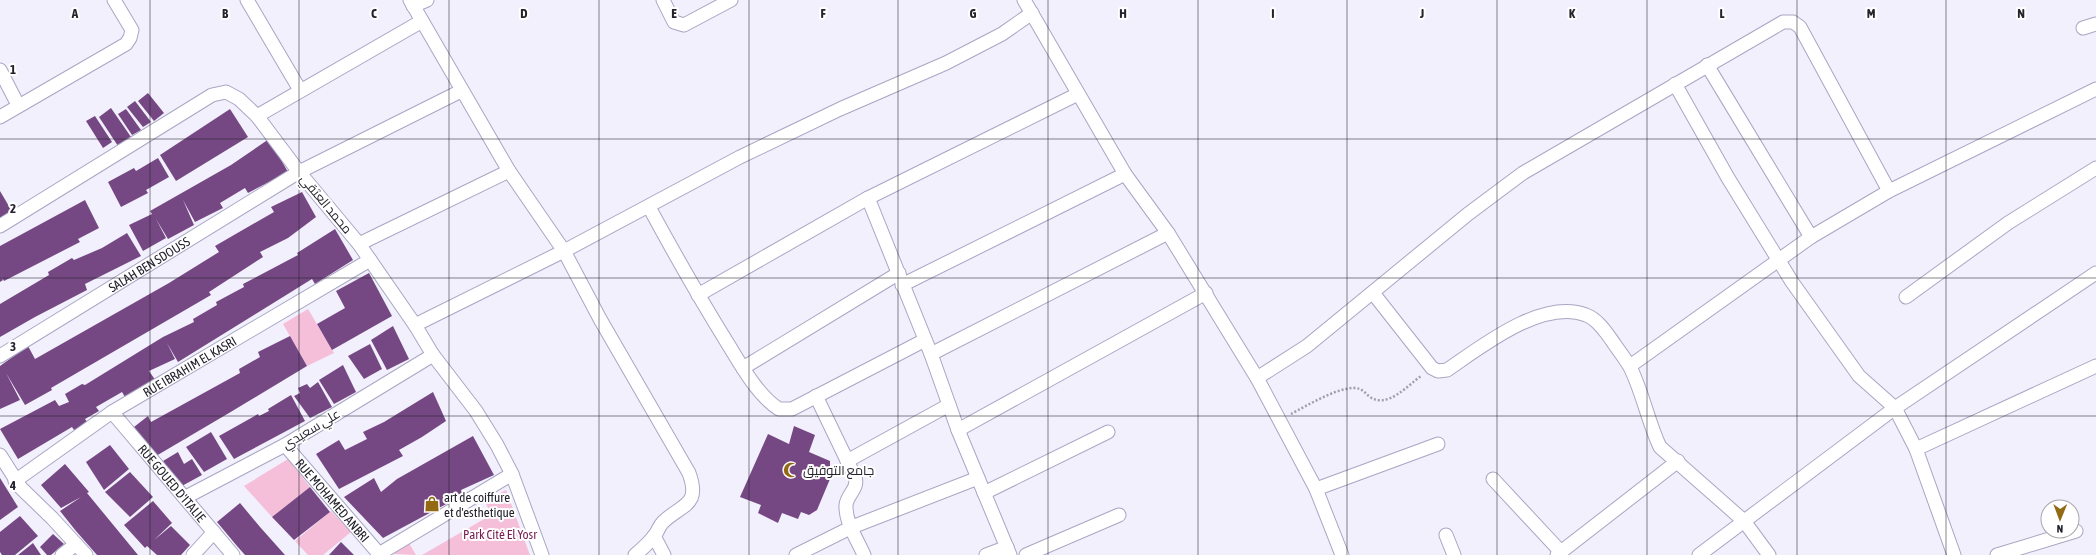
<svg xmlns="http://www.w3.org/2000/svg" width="2096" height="555" font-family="'Asap Condensed',Cairo,sans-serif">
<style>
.green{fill:#f6bfd9}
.building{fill:#764883}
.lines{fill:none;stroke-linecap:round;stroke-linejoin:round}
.minor-casing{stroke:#a8a6c3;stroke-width:15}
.path{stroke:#9f9eaa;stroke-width:2.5;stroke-dasharray:2 2;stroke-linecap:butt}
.minor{stroke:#fff;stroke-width:13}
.grid{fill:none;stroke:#23222d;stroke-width:1;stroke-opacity:0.55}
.labels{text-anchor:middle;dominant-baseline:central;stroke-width:4;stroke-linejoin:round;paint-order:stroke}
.street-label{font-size:13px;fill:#23222d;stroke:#fff}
.poi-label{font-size:13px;fill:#23222d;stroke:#fff;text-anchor:start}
.park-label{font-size:13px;fill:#771d52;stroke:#fff}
.grid-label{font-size:13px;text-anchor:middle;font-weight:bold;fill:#23222d;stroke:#fff;stroke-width:4;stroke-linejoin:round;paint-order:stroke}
</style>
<rect width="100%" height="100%" fill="#f1f0fc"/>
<g class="green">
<path d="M308 309 334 353 307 366 283 324Z"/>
<path d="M288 459 310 487 272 517 244 486Z"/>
<path d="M506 490 530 555H422L491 515 485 501Z"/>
<path d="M331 511 351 532 323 555H308L295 541Z"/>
<path d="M409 543 416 555 393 554Z"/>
</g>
<g class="building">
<path d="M148 93 164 113 154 121 138 101Z"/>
<path d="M135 101 151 122 143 127 127 107Z"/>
<path d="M111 108 131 137 118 146 99 117Z"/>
<path d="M126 109 141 130 132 135 118 114Z"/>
<path d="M230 109 248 137 176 181 160 155Z"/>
<path d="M95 116 112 142 103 148 86 121Z"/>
<path d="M269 139 288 172 248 193 245 188 220 203 223 208 195 222 183 200 194 225 168 239 156 219 166 238 143 251 129 225 152 214 150 211 231 165Z"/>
<path d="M158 158 169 177 146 190 148 193 121 207 108 182 134 168 136 171Z"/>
<path d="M0 191 13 213 0 221Z"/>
<path d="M302 192 316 217 288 238 260 252 263 257 209 292 211 295 51 388 52 390 25 405 6 373 20 400 0 409V366L28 346 35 359 169 283 219 252 215 246 274 212 271 207Z"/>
<path d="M85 200 99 228 78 239 80 242 4 281 1 276 3 280 0 282V246Z"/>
<path d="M335 229 353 260 315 284 312 279 178 362 167 343 175 359 149 371 156 381 125 397 122 392 96 407 99 411 85 419 88 423 74 430 72 427 18 459 0 429 55 400 59 406 69 402 65 394 82 384 85 385 163 337 194 322 193 319 217 305 216 302 244 287 243 284 298 255 297 253Z"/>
<path d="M127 233 141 256 85 284 87 290 35 317 0 337V304L49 275 48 272 72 258 74 260 102 248Z"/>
<path d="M369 273 392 316 332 350 317 324 345 308 336 291Z"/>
<path d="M393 326 409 359 387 370 371 340Z"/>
<path d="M290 336 307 366 229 413 156 456 134 427 148 416 151 422 240 373 239 369 260 357 258 352Z"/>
<path d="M370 344 382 369 364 379 348 356Z"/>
<path d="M343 365 356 392 334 404 319 380Z"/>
<path d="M318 382 332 407 310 418 294 396 300 393 298 388 307 384 310 388Z"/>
<path d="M433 392 446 421 422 437 399 450 403 456 339 489 316 454 339 440 345 450 367 439 363 432 384 422Z"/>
<path d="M291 395 305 421 234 459 219 436 258 414 259 416 269 411 268 409Z"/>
<path d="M794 426 815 435 809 452 830 461V479L817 510 809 515 801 512 798 519 782 513 778 523 758 513 761 505 740 497 768 434 789 444Z"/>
<path d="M211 432 227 459 204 472 186 447Z"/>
<path d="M473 436 494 475 461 490 463 495 383 538 344 497 374 478 381 492 397 479Z"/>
<path d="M110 445 129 469 104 490 86 462Z"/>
<path d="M178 452 184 464 192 459 202 475 180 487 163 461Z"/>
<path d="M65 464 89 492 87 493 138 555H97L76 531 60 511 81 497 61 508 41 485Z"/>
<path d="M130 472 153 497 130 517 105 492Z"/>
<path d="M0 478 18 507 0 520Z"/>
<path d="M310 487 330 512 294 540 272 517Z"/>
<path d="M153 501 172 523 154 540 171 526 190 545 181 555H157L147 546 145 548 124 525Z"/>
<path d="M240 503 260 527 285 555H245L237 546 217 522Z"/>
<path d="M20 516 38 536 15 555H2L0 552V532Z"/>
<path d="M53 534 64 544 51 555H47L40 547Z"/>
<path d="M341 542 354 555H329Z"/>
<path d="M33 543 41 555H18Z"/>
</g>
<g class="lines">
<g class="minor-casing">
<g id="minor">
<path d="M247 0 300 90"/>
<path d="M410 0 509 171 564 251 600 319 689 473C701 506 682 504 663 522 659 526 658 531 655 535 649 543 642 549 635 555"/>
<path d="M663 0 674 22 684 25 731 0"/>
<path d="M1024 0 1125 174 1168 233 1257 378 1316 489 1342 555"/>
<path d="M413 6 427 0"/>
<path d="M2083 28 2096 24"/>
<path d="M1707 65 1811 237"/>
<path d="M0 70 18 105"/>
<path d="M1675 84 1728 178 1792 282 1859 376 1895 408 1916 449 1954 555"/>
<path d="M257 116 422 21"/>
<path d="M0 117 126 44 130 38 132 30 114 0"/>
<path d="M868 198 931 354 958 430 1010 555"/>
<path d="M649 207C674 253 700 299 728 344 741 365 758 396 779 409H792L925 340"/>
<path d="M0 226 212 95 226 92 239 99 257 116 299 172 359 244 415 325 433 355 476 411 497 445 512 474 542 555"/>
<path d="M359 244 509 171"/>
<path d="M902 285 1125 174"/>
<path d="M1373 293 1432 368 1438 371 1447 370C1481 347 1542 298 1586 315 1598 319 1608 335 1615 345 1620 352 1626 360 1630 367 1643 393 1648 422 1660 447L1744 521 1769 555"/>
<path d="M698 295 868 198 1078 94"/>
<path d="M1906 297 2008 223 2096 168"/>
<path d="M415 325 564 251 740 157 840 109 946 63 1002 34 1032 13"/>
<path d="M931 354 1168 233"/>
<path id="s1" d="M0 356 299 172 461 91"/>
<path d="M1630 366 1811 237 1889 191 2096 89"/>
<path d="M743 368 899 273"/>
<path d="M1257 378 1307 346 1468 214 1523 173 1783 22H1793L1800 27 1889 191"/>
<path d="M816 396 855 477C859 489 847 494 846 505 845 522 858 541 864 555"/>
<path id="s2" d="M112 412 233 555"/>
<path d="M958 430 1206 293"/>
<path id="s3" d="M285 445 380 555"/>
<path d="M1916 449 2096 366"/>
<path d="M0 455 21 488 52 518 86 555"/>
<path d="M847 461 949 405"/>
<path d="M1493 479 1561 552"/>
<path id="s4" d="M15 481 112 412 370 260"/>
<path d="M1316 489 1438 444"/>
<path d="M984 493 1108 432"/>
<path d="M186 497 285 445 433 355"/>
<path d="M1446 535 1454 555"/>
<path d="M654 536 664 555"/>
<path d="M379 554 512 474"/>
<path d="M62 555 76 544"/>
<path d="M193 555 214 532"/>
<path d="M796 555 852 527 978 478"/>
<path d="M986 555 1007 547"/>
<path d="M1026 555 1119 515"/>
<path d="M1557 555 1678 461"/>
<path d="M1699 555 1895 408 2096 273"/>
<path d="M1997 555 2076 531"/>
</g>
</g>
<path class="path" d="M1291 414C1308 405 1336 388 1354 388 1362 388 1365 393 1370 397 1387 409 1407 386 1421 376"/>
<use href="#minor" class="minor"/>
</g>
<path class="grid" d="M150 0V555M299 0V555M449 0V555M599 0V555M749 0V555M898 0V555M1048 0V555M1198 0V555M1347 0V555M1497 0V555M1647 0V555M1797 0V555M1946 0V555M0 139H2096M0 278H2096M0 416H2096"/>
<defs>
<g id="mosque-bare" transform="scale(1.2)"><path d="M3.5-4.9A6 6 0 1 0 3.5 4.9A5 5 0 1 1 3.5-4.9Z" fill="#936913" stroke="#fff" stroke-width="2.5" paint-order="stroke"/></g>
<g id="shop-bare" transform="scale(1.2)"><path d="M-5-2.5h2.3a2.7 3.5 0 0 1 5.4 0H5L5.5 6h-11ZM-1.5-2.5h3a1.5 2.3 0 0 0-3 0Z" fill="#936913" stroke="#fff" stroke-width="2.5" paint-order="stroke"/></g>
</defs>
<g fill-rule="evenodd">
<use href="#mosque-bare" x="791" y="470"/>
<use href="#shop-bare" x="432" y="504"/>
</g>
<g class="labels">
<g class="street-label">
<text transform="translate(326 204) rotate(50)">محمد العتقي</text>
<text stroke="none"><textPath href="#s1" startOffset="175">SALAH BEN SDOUSS</textPath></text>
<text stroke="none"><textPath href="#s4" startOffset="209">RUE IBRAHIM EL KASRI</textPath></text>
<text transform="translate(311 429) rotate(-31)">علي سعيدي</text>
<text stroke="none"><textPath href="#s2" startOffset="93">RUE GOUED D'ITALIE</textPath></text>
<text stroke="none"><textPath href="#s3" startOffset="73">RUE MOHAMED ANBRI</textPath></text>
</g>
<g class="poi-label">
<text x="803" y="470">جامع التوفيق</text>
<text x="444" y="497">art de coiffure<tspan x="444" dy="15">et d'esthetique</tspan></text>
</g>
<g class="park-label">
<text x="500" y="534">Park Cité El Yosr</text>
</g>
</g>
<g class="grid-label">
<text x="75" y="18">A</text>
<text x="225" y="18">B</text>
<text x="374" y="18">C</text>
<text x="524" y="18">D</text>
<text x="674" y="18">E</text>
<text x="823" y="18">F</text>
<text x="973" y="18">G</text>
<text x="1123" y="18">H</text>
<text x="1273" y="18">I</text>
<text x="1422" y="18">J</text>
<text x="1572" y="18">K</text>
<text x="1722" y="18">L</text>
<text x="1871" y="18">M</text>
<text x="2021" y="18">N</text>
<text x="13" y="74">1</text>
<text x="13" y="213">2</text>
<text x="13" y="351">3</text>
<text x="13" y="490">4</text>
</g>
<g transform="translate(2060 519) rotate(181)"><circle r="19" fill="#ffffff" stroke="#a7a7ab"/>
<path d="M0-3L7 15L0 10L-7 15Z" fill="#936913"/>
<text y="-6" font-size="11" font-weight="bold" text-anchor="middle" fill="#23222d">N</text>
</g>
</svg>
